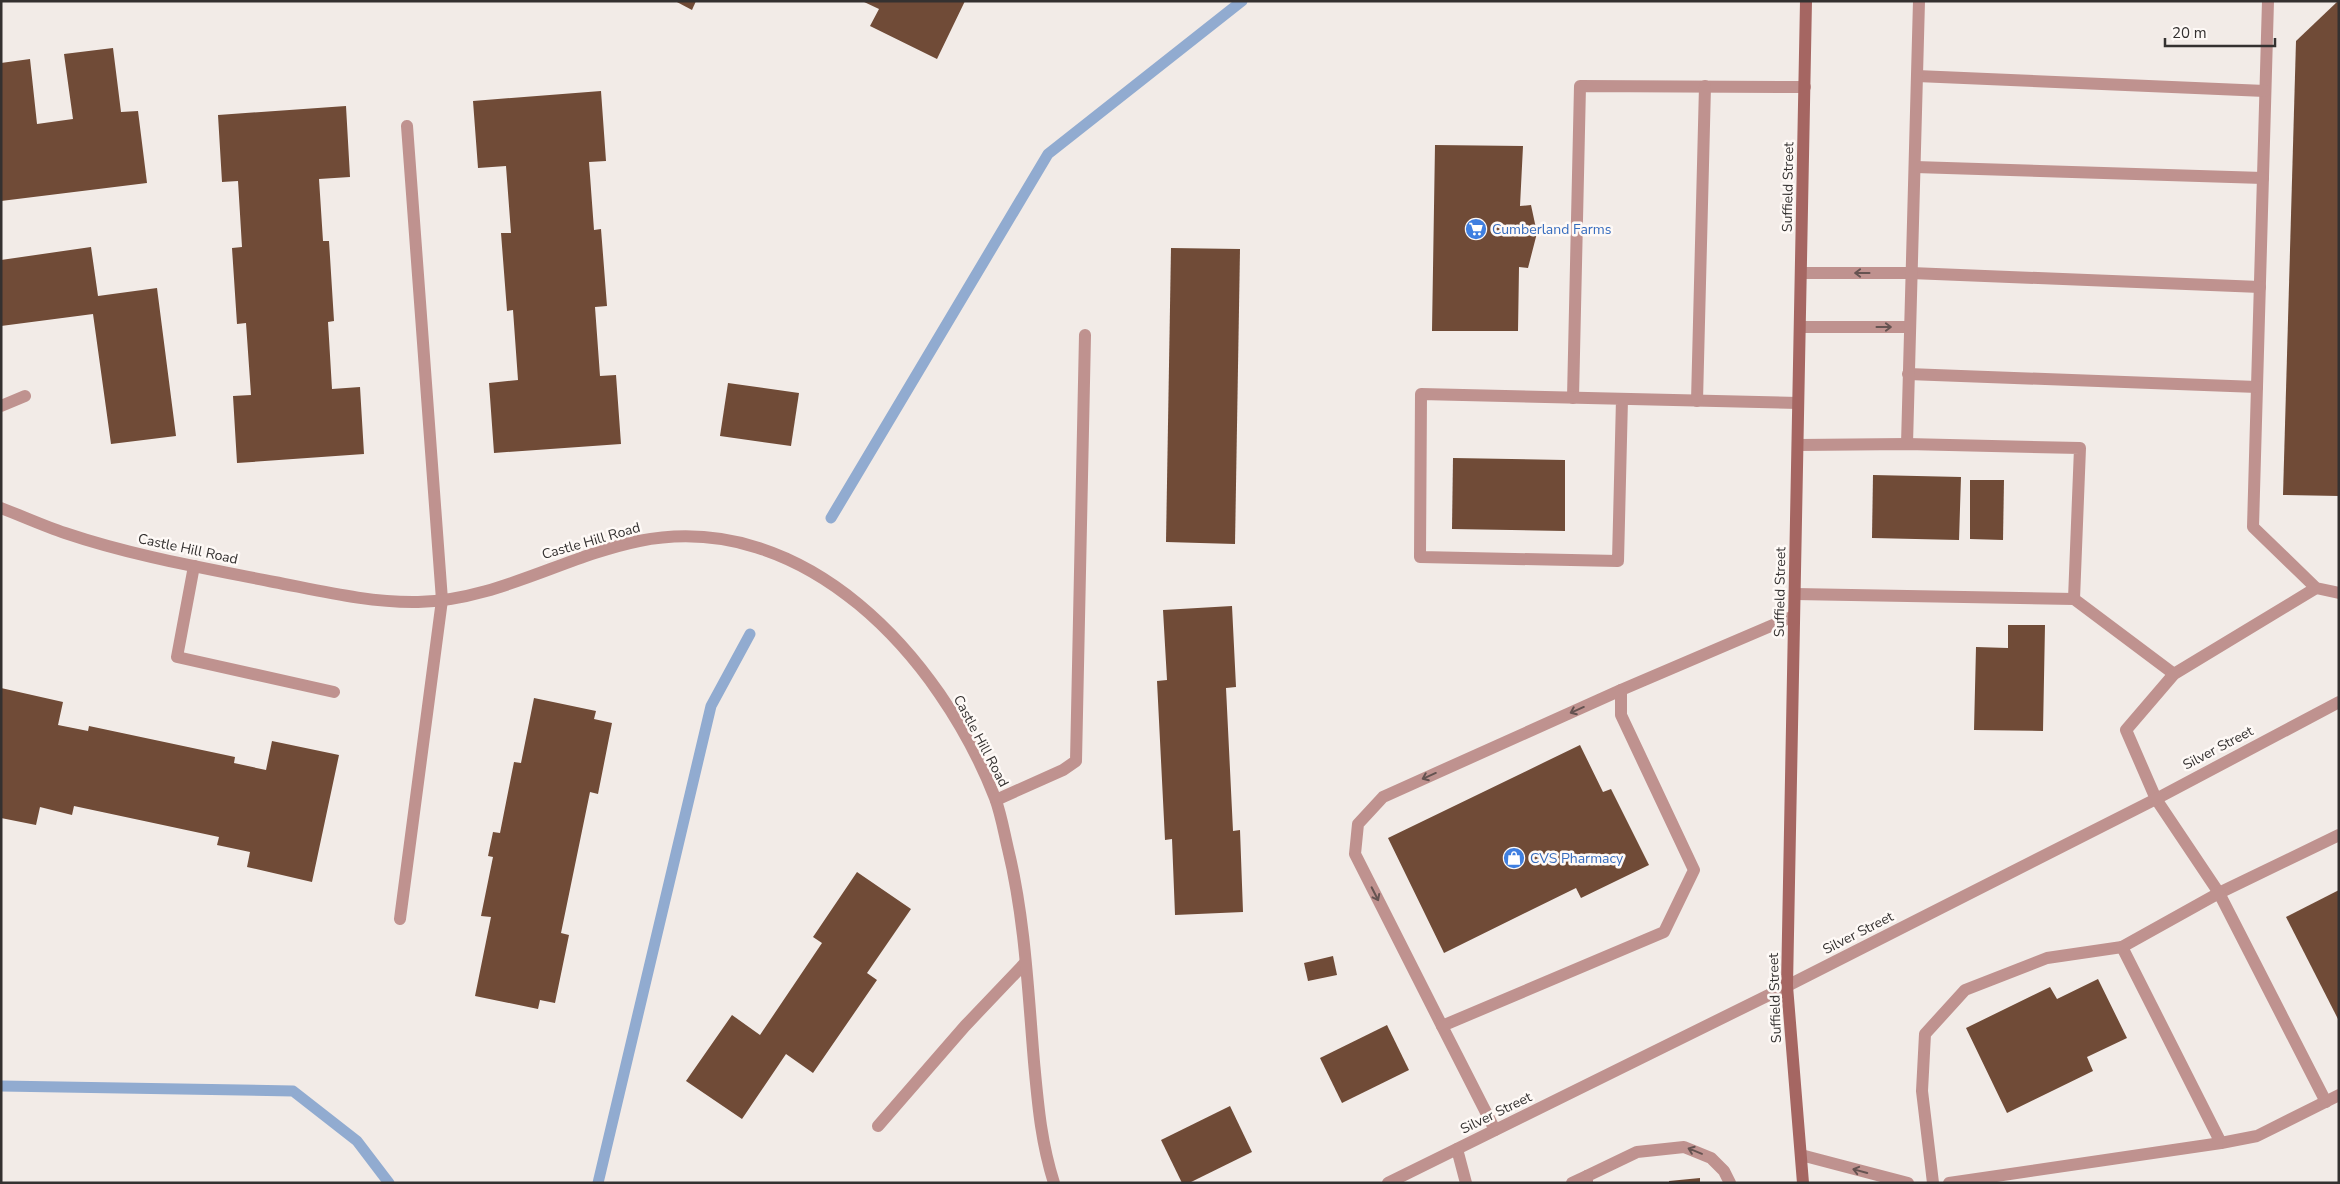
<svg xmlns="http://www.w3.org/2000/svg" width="2340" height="1184" font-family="'Nunito Sans',sans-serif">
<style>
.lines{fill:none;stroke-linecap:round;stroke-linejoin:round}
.stream{stroke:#91abd0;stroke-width:11}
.building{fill:#704b37}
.service{stroke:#bf928f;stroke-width:12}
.minor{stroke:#bf928f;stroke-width:12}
.tertiary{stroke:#bf928f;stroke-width:12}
.secondary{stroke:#a56662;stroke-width:12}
.oneway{stroke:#655351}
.labels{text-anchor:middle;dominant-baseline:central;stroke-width:5;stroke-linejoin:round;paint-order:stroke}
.street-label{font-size:14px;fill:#343130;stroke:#fef9f6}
.shop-label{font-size:14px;fill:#366cbe;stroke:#fef9f6;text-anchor:start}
</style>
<rect width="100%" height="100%" fill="#f2ebe7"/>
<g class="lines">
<g class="stream">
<path d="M831 518 1048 154 1242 1"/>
<path d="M1 1086 293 1091 357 1141 389 1183"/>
<path d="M598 1183 711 706 750 634"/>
</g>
</g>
<g class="building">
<path d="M675 1H696L692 10Z"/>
<path d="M862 1H965L937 59 870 26 879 9Z"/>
<path d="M2338 1 2339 496 2283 495 2296 41Z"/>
<path d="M113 48 121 112 138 111 147 183 1 201V63L30 59 37 124 73 119 64 54Z"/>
<path d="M601 91 606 161 589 162 594 230 601 229 607 306 595 307 600 376 616 375 621 444 494 453 489 383 518 380 513 310 507 311 501 233H511L506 166 478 168 473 101Z"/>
<path d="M346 106 350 177 319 179 323 241H329L334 321 328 322 332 389 360 387 364 454 237 463 233 396 251 395 246 323 237 324 232 248 242 247 238 181 222 182 218 115Z"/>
<path d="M1435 145 1523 146 1520 206 1531 205 1537 233 1528 268 1519 267 1518 331H1432Z"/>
<path d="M91 247 98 296 157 288 176 436 111 444 93 314 1 326V260Z"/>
<path d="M1171 248 1240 249 1235 544 1166 542Z"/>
<path d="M728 383 799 393 791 446 720 436Z"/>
<path d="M1453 458 1565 460V531L1452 529Z"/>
<path d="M1873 475 1961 477 1959 540 1872 538Z"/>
<path d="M1970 480H2004L2003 540 1970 539Z"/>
<path d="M1232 606 1236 687 1226 688 1233 831 1240 830 1243 912 1175 915 1172 839 1165 840 1157 681 1167 680 1163 610Z"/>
<path d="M2008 625H2045L2043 731 1974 730 1976 647 2008 648Z"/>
<path d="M1 688 63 702 58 725 88 731 89 726 235 757 234 763 266 770 272 741 339 755 312 882 247 867 250 852 217 845 219 837 74 806 72 815 40 807 36 825 1 818Z"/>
<path d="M534 698 596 711 594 719 612 723 598 794 590 792 561 933 569 935 555 1003 540 1000 538 1009 475 996 491 917 481 916 493 857 488 856 493 832 500 833 514 762 521 763Z"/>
<path d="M1580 745 1603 792 1611 789 1649 865 1581 898 1576 888 1444 953 1388 838Z"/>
<path d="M857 872 911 909 867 973 877 980 813 1073 786 1054 742 1119 686 1081 732 1015 760 1035 822 943 813 937Z"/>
<path d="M2339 890V1021L2286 917Z"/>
<path d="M1333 956 1337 975 1308 981 1304 963Z"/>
<path d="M2098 979 2127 1038 2087 1057 2093 1071 2007 1113 1966 1028 2050 987 2057 999Z"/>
<path d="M1387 1025 1409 1070 1342 1103 1320 1058Z"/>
<path d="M1230 1106 1252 1152 1189 1183H1182L1161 1140Z"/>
<path d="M1700 1178V1183H1669V1181Z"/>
</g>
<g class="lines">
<g class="service">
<path d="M2268 1 2253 527 2316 588 2339 593"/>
<path d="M1917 76 2265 91"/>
<path d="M1915 167 2263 178"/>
<path d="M1801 273H1911L2260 287"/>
<path d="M1800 327H1909"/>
<path d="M1908 374 2257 387"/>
<path d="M1573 398 1580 86 1805 87"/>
<path d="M1622 399 1618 561 1420 557 1421 394 1798 403"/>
<path d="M1697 401 1705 86"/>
<path d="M1 406 25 396"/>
<path d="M1907 444 1919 1"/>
<path d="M1798 445 1907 444 2080 448 2074 599 2174 674"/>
<path d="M194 566 177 657 334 692"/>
<path d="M2316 588 2174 674 2126 730 2156 799 2219 893 2339 835"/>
<path d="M1795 594 2074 599"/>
<path d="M996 800 1063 770 1076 761 1085 335"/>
<path d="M400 919 442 600 407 126"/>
<path d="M1442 1026 1355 854 1358 824 1383 797 1621 690"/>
<path d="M878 1126 965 1026 1025 963"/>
<path d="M1495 1130 1442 1026 1664 932 1694 870 1621 715V690L1794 616"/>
<path d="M2221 1143 2257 1136 2339 1095"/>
<path d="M1457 1149 1466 1183"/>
<path d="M1801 1155 1908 1183"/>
<path d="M1587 1176 1637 1152 1684 1147 1711 1158 1724 1171 1730 1183"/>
<path d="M1572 1183 1587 1176V1183"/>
<path d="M1933 1183 1922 1091 1925 1034 1965 990 2047 958 2122 947"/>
<path d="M1949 1183 2221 1143 2122 947 2219 893 2326 1102"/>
</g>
<path class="minor" d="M1 508C22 516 44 526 65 533 133 556 204 568 274 582 321 591 370 603 418 602 495 601 565 556 639 541 805 508 940 657 995 798 1001 814 1004 832 1008 849 1025 919 1028 991 1034 1062 1038 1105 1041 1142 1054 1183"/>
<path class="tertiary" d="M1388 1183 1787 986 2156 799 2339 702"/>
<path class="secondary" d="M1803 1183 1787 986 1806 1"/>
</g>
<defs><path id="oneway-shaft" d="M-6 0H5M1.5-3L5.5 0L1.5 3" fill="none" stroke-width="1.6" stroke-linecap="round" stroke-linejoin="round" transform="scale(1.25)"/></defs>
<g class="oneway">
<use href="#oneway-shaft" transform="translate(1862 273) rotate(180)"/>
<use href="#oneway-shaft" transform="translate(1884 327)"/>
<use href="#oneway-shaft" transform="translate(1577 710) rotate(156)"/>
<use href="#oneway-shaft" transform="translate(1429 776) rotate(156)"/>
<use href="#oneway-shaft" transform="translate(1375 894) rotate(63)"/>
<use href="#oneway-shaft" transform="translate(1695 1151) rotate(-158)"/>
<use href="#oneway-shaft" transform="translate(1860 1171) rotate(-165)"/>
</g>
<defs>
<g id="supermarket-disc" transform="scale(1.125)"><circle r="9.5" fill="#3f7fe0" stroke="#fef9f6"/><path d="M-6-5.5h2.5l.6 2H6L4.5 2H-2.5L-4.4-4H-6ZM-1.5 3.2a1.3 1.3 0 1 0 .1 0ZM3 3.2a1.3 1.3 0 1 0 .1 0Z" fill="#fff"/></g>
<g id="shop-disc" transform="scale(1.125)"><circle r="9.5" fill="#3f7fe0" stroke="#fef9f6"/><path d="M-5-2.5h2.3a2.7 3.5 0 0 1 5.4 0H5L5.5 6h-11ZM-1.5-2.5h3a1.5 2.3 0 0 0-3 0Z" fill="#fff"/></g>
</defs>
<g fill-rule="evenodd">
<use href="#supermarket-disc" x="1476" y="229"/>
<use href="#shop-disc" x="1514" y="858"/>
</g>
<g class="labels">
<g class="street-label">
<text transform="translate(1788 187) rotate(-89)">Suffield Street</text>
<text transform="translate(591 541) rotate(-16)">Castle Hill Road</text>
<text transform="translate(188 549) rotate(12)">Castle Hill Road</text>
<text transform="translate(1780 592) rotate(-89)">Suffield Street</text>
<text transform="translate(981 741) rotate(62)">Castle Hill Road</text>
<text transform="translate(2218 748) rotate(-28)">Silver Street</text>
<text transform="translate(1858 933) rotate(-27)">Silver Street</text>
<text transform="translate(1775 998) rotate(-92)">Suffield Street</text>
<text transform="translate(1496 1113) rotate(-26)">Silver Street</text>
</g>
<g class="shop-label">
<text x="1492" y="229">Cumberland Farms</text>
<text x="1530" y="858">CVS Pharmacy</text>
</g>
</g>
<rect width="2340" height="1184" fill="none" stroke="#343130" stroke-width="5"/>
<path d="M2165 38v8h110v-8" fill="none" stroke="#343130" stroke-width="2.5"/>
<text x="2172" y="38" font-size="15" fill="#343130" stroke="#fef9f6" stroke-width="4" paint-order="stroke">20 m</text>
</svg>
